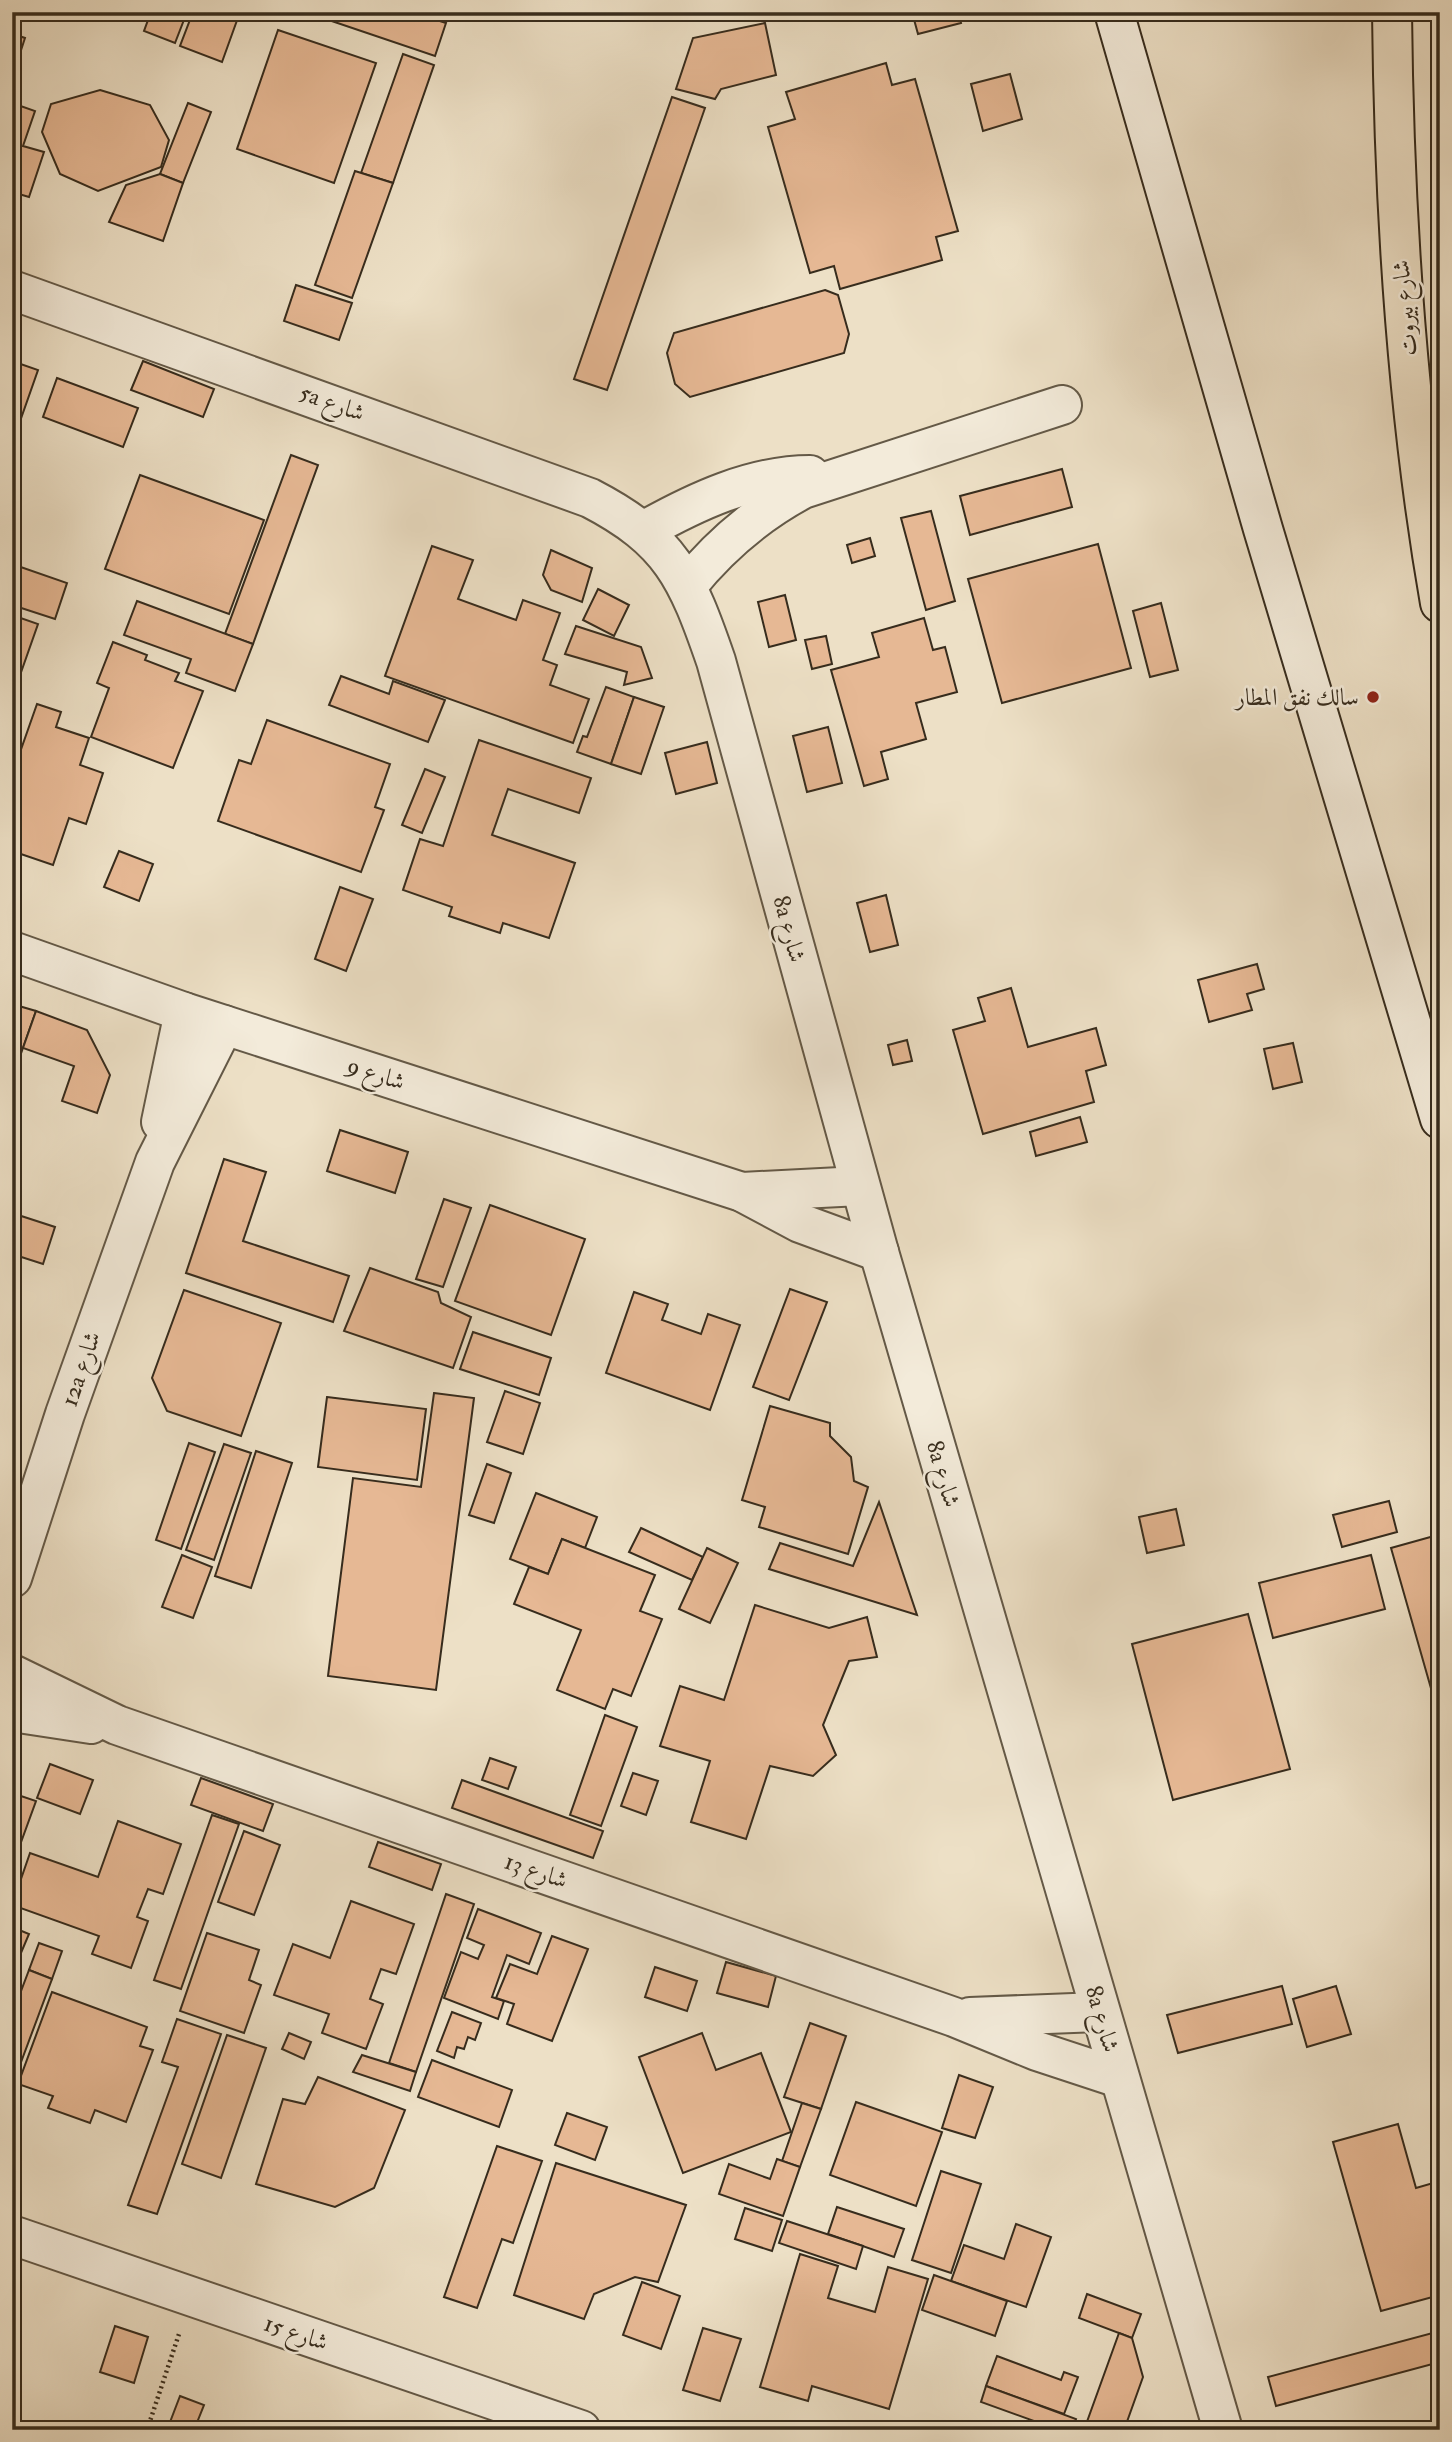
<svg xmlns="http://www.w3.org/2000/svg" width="1452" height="2442" font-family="'IM FELL Double Pica',Amiri,serif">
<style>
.building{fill:#e6b894;stroke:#372c1d;stroke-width:2}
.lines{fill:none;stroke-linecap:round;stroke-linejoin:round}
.minor-casing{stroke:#645947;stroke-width:42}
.secondary-casing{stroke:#372c1d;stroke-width:42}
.primary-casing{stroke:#372c1d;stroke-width:42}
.path{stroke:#372c1d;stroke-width:4.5;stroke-dasharray:2 3.5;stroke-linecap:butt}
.minor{stroke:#f3ebda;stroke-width:38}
.secondary{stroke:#f3ebda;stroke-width:38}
.primary{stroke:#ede0c6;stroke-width:38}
.poi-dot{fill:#8f2418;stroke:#f3ebda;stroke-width:2.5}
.labels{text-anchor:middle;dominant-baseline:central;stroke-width:5;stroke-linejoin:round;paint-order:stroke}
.street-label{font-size:24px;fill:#372c1d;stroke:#f3ebda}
.poi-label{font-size:24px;fill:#372c1d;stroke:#f3ebda;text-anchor:end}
</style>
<rect width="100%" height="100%" fill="#ede0c6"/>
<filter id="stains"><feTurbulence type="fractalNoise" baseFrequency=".00286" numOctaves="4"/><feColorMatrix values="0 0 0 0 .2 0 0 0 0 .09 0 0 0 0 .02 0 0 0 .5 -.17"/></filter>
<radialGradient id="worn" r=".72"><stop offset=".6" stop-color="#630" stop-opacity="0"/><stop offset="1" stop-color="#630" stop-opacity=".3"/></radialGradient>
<g class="building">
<path d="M151 12H187L175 43 144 31Z"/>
<path d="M193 12H240L222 62 180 46Z"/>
<path d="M305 12H412L446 23 435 56Z"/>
<path d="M912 12H958L961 23 918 34Z"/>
<path d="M765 23 776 75 721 89 715 99 676 89 693 38Z"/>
<path d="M278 30 376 63 334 183 237 149Z"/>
<path d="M16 35 25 38 12 78V43Z"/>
<path d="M403 54 434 65 393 183 361 173Z"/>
<path d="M886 63 892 85 915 79 958 231 936 237 942 260 840 289 834 266 810 273 768 127 795 119 786 92Z"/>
<path d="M1010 74 1022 119 983 131 971 84Z"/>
<path d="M100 90 150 105 169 140 161 167 98 191 60 174 42 132 51 104Z"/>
<path d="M672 97 705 108 607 390 574 379Z"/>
<path d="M12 103 35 111 23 146 44 152 29 197 12 192Z"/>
<path d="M188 103 211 112 183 183 160 174Z"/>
<path d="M355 171 393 183 352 298 315 285Z"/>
<path d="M160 174 183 183 163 241 109 222 126 185Z"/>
<path d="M296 285 352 303 339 340 284 321Z"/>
<path d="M825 290 838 295 849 334 844 353 690 397 675 384 667 353 674 333Z"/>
<path d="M12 361 38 370 18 427 12 425Z"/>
<path d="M143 361 214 389 203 417 131 390Z"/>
<path d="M57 378 138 408 123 447 43 417Z"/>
<path d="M291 455 318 465 253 644 225 634Z"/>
<path d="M1062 469 1072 507 970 535 960 496Z"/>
<path d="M140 475 264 520 229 614 105 569Z"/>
<path d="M931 511 955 601 926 610 901 518Z"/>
<path d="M870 538 875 556 852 563 847 545Z"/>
<path d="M1098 544 1131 668 1002 703 968 579Z"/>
<path d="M432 546 473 560 458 599 516 620 523 600 560 613 543 660 557 665 550 685 589 699 573 743 385 676Z"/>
<path d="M551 550 592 568 582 602 551 590 543 575Z"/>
<path d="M12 564 67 583 55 619 12 605Z"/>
<path d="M598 589 629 605 614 636 583 620Z"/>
<path d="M785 595 796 640 769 647 758 602Z"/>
<path d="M137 601 253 644 235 691 186 673 191 659 124 635Z"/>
<path d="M1161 603 1178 670 1150 677 1133 611Z"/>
<path d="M12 615 38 624 12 698Z"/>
<path d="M924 618 933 650 945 647 957 692 916 703 926 739 881 752 888 779 864 786 831 670 879 657 872 633Z"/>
<path d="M576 626 641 647 652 678 624 685 627 672 565 654Z"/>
<path d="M826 636 832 664 812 669 805 640Z"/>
<path d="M113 642 147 655 145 660 179 673 175 681 203 691 173 768 91 737 109 688 97 683Z"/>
<path d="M341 676 389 694 393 681 445 700 428 742 329 705Z"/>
<path d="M606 687 634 697 611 764 577 752 583 736 587 737Z"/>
<path d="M634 697 664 707 641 774 611 764Z"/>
<path d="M37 704 61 712 56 727 89 738 80 765 103 773 86 824 69 818 53 865 12 851V775Z"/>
<path d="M267 720 390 764 375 807 384 810 361 872 218 821 239 760 251 764Z"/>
<path d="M828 727 842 783 807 792 793 736Z"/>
<path d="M479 740 591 778 579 813 508 789 492 835 575 863 549 938 503 923 500 933 449 916 452 907 403 890 420 839 443 846Z"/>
<path d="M707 742 717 783 676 794 665 753Z"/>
<path d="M425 769 445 777 422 833 402 825Z"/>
<path d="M119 851 153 864 139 901 104 887Z"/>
<path d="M340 887 373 899 346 971 315 959Z"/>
<path d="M886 895 898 945 870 952 857 903Z"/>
<path d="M1257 964 1264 989 1247 994 1252 1010 1209 1022 1198 980Z"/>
<path d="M1011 988 1028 1047 1096 1028 1106 1065 1086 1071 1094 1102 983 1134 953 1030 985 1021 978 998Z"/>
<path d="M12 1004 36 1011 12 1079Z"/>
<path d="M36 1011 87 1030 110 1075 97 1113 62 1101 74 1066 23 1048Z"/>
<path d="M907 1040 912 1061 893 1065 888 1045Z"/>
<path d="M1293 1043 1302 1082 1273 1089 1264 1049Z"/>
<path d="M1080 1117 1087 1142 1036 1156 1030 1132Z"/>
<path d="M340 1130 408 1152 395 1193 327 1171Z"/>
<path d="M224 1159 266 1172 243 1241 349 1276 333 1322 186 1273Z"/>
<path d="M444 1199 471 1208 443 1287 416 1279Z"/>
<path d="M490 1205 585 1239 551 1335 455 1301Z"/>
<path d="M12 1213 55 1227 43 1264 12 1254Z"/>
<path d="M370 1268 438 1292 441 1303 471 1317 453 1368 344 1331Z"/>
<path d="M790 1289 827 1302 789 1400 753 1387Z"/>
<path d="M184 1290 281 1323 241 1436 167 1411 152 1378Z"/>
<path d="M634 1292 668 1304 662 1320 701 1334 708 1314 740 1325 710 1410 606 1373Z"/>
<path d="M473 1332 551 1358 539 1395 460 1369Z"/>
<path d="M505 1391 540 1403 523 1454 487 1442Z"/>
<path d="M434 1393 474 1398 436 1690 328 1676 353 1478 421 1487Z"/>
<path d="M327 1397 426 1409 417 1480 318 1467Z"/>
<path d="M770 1406 830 1423V1436L851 1457 854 1481 868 1487 848 1554 759 1527 765 1507 742 1500Z"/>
<path d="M189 1443 215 1452 181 1549 156 1540Z"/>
<path d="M224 1444 251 1453 214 1560 186 1550Z"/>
<path d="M256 1451 292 1463 251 1588 215 1576Z"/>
<path d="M487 1464 511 1473 494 1523 469 1515Z"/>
<path d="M536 1493 597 1517 585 1548 562 1539 548 1574 510 1559Z"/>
<path d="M1389 1501 1397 1532 1342 1547 1333 1515Z"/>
<path d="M879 1502 917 1615 769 1569 780 1543 853 1566Z"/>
<path d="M1176 1509 1184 1545 1147 1553 1139 1517Z"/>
<path d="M641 1528 703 1557 692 1580 629 1552Z"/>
<path d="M1434 1536 1440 1556V1720L1391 1548Z"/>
<path d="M562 1539 655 1575 640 1611 662 1619 631 1696 613 1689 605 1709 557 1690 581 1630 514 1604 529 1567 548 1574Z"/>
<path d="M707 1548 738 1563 710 1623 679 1609Z"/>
<path d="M182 1555 212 1567 193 1618 162 1607Z"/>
<path d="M1371 1555 1385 1609 1273 1638 1259 1583Z"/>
<path d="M755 1605 829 1628 867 1617 877 1657 849 1661 823 1725 836 1755 813 1776 770 1766 746 1839 691 1822 710 1761 660 1746 680 1686 724 1700Z"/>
<path d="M1248 1614 1290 1769 1173 1800 1132 1644Z"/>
<path d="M605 1715 637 1727 601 1826 570 1815Z"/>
<path d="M490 1758 516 1767 508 1789 482 1780Z"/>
<path d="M50 1764 93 1780 80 1814 37 1798Z"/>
<path d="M633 1773 658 1781 646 1815 621 1806Z"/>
<path d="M201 1778 273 1804 263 1831 191 1805Z"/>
<path d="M462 1780 603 1831 593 1858 452 1808Z"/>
<path d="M12 1793 36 1801 12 1867Z"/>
<path d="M212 1815 239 1824 181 1989 154 1980Z"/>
<path d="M118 1821 181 1844 163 1894 148 1889 137 1917 148 1921 131 1968 92 1954 99 1936 12 1905 30 1853 98 1877Z"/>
<path d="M244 1831 280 1845 254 1915 218 1902Z"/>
<path d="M378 1842 441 1864 432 1890 369 1867Z"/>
<path d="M446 1894 474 1904 416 2072 389 2063Z"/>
<path d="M351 1901 414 1924 396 1974 381 1969 370 1999 383 2004 366 2049 322 2033 329 2014 274 1995 293 1944 330 1958Z"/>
<path d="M478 1909 541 1933 529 1964 507 1955 492 1997 504 2001 498 2019 444 1998 461 1952 478 1959 484 1945 467 1938Z"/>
<path d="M12 1927 29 1934 18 1960 12 1958Z"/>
<path d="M207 1933 259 1950 249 1980 261 1985 244 2033 180 2011Z"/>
<path d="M552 1936 588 1949 552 2041 507 2024 514 2004 496 1998 510 1964 537 1974Z"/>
<path d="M39 1943 62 1951 52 1979 29 1970Z"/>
<path d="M726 1962 776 1976 768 2007 717 1993Z"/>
<path d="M655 1967 697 1981 687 2011 645 1997Z"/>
<path d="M29 1970 52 1979 14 2081 12 2015Z"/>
<path d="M1282 1986 1292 2024 1178 2053 1167 2015Z"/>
<path d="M1336 1986 1351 2034 1307 2047 1293 1999Z"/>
<path d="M52 1992 147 2027 140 2046 153 2050 126 2122 95 2110 90 2123 48 2108 53 2096 18 2084Z"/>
<path d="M452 2012 481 2023 475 2040 468 2037 464 2049 457 2047 454 2058 437 2051Z"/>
<path d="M177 2019 221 2034 157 2214 128 2205 178 2067 162 2062Z"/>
<path d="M810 2023 846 2036 821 2109 784 2097Z"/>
<path d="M289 2033 311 2042 304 2059 282 2049Z"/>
<path d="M702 2033 716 2070 761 2053 791 2132 683 2173 639 2057Z"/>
<path d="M227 2035 266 2048 221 2178 182 2164Z"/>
<path d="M362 2055 416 2072 410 2091 353 2072Z"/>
<path d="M432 2060 512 2090 499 2127 418 2097Z"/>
<path d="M959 2075 993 2087 975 2138 942 2128Z"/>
<path d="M318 2077 405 2110 374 2188 335 2207 256 2184 283 2099 305 2104Z"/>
<path d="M856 2102 942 2132 916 2206 830 2175Z"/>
<path d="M802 2103 821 2109 800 2167 782 2161Z"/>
<path d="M567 2113 607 2127 595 2160 555 2145Z"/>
<path d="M1398 2124 1416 2188 1440 2181V2295L1381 2311 1333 2142Z"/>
<path d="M497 2146 542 2161 513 2243 502 2239 477 2308 444 2297Z"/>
<path d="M777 2159 800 2167 783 2216 719 2194 729 2164 770 2179Z"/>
<path d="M556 2163 686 2205 658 2282 635 2277 594 2294 584 2319 514 2295Z"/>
<path d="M941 2171 981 2184 951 2273 912 2260Z"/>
<path d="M837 2207 904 2229 894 2257 828 2234Z"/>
<path d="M745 2208 782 2220 772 2251 735 2239Z"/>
<path d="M787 2221 863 2246 856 2269 779 2243Z"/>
<path d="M1016 2224 1051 2237 1026 2307 951 2281 964 2245 1004 2259Z"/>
<path d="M800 2254 838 2266 828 2298 875 2312 888 2267 928 2279 889 2409 812 2386 808 2401 760 2387Z"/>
<path d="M934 2275 1007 2301 995 2336 922 2310Z"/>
<path d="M642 2282 680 2296 661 2349 623 2335Z"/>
<path d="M1087 2294 1141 2314 1132 2338 1079 2318Z"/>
<path d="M115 2326 148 2337 134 2383 100 2372Z"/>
<path d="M703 2328 741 2339 720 2401 683 2390Z"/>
<path d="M1440 2331V2362L1276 2406 1268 2377Z"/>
<path d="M1119 2333 1132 2338 1143 2377 1124 2430H1084Z"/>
<path d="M997 2356 1061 2380 1064 2372 1078 2377 1064 2414 986 2386Z"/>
<path d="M986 2386 1076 2419 1072 2430 1062 2427 1061 2430H1034L1037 2422 981 2402Z"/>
<path d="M180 2396 204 2405 194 2430H167Z"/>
<path d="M346 2423 367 2430H344Z"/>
</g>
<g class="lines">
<g class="minor-casing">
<g id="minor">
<path d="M12 290 590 498C671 540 687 577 716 661L879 1252 1223 2430"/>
<path d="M645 530C695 502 752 475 810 475"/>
<path d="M687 586C720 545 756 514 803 489L1062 405"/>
<path d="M12 951 184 1012 742 1192 800 1223 879 1252"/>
<path d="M161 1122 184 1012"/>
<path d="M742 1192 860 1186"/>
<path d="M12 1578 65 1414 155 1162 224 1025"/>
<path d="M12 1674 117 1725 954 2017 1037 2051 1119 2078"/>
<path d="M12 1712 91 1724"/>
<path d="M970 2017 1099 2012"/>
<path d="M12 2235 581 2430"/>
</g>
</g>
<g class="secondary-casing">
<path id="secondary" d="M1114 12 1263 529 1440 1119"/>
</g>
<g class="primary-casing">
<path id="primary" d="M1392 12C1394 210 1406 408 1440 603"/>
</g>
<g class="path">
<path d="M147 2430 179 2334"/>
<path d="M424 2430 428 2420"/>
</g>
<use href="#minor" class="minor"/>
<use href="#secondary" class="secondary"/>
<use href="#primary" class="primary"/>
</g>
<circle class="poi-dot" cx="1373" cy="697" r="7"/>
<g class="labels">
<g class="street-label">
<text transform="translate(1405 308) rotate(-95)">شارع بيروت</text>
<text transform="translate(332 403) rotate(20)">5a شارع</text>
<text transform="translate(789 929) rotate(75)">8a شارع</text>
<text transform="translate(376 1074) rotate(18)">شارع 9</text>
<text transform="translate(81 1369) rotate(-71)">12a شارع</text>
<text transform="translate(943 1474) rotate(74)">8a شارع</text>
<text transform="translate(536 1871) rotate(19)">شارع 13</text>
<text transform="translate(1102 2019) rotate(74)">8a شارع</text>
<text transform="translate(296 2333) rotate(19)">شارع 15</text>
</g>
<g class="poi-label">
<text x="1359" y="697">سالك نفق المطار</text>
</g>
</g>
<rect width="1452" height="2442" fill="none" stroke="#ede0c6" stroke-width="42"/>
<rect x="14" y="14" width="1424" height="2414" fill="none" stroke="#372c1d" stroke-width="3.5"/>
<rect x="21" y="21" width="1410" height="2400" fill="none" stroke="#372c1d" stroke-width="2"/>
<rect width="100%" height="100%" filter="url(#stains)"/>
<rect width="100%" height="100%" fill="url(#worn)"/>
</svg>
